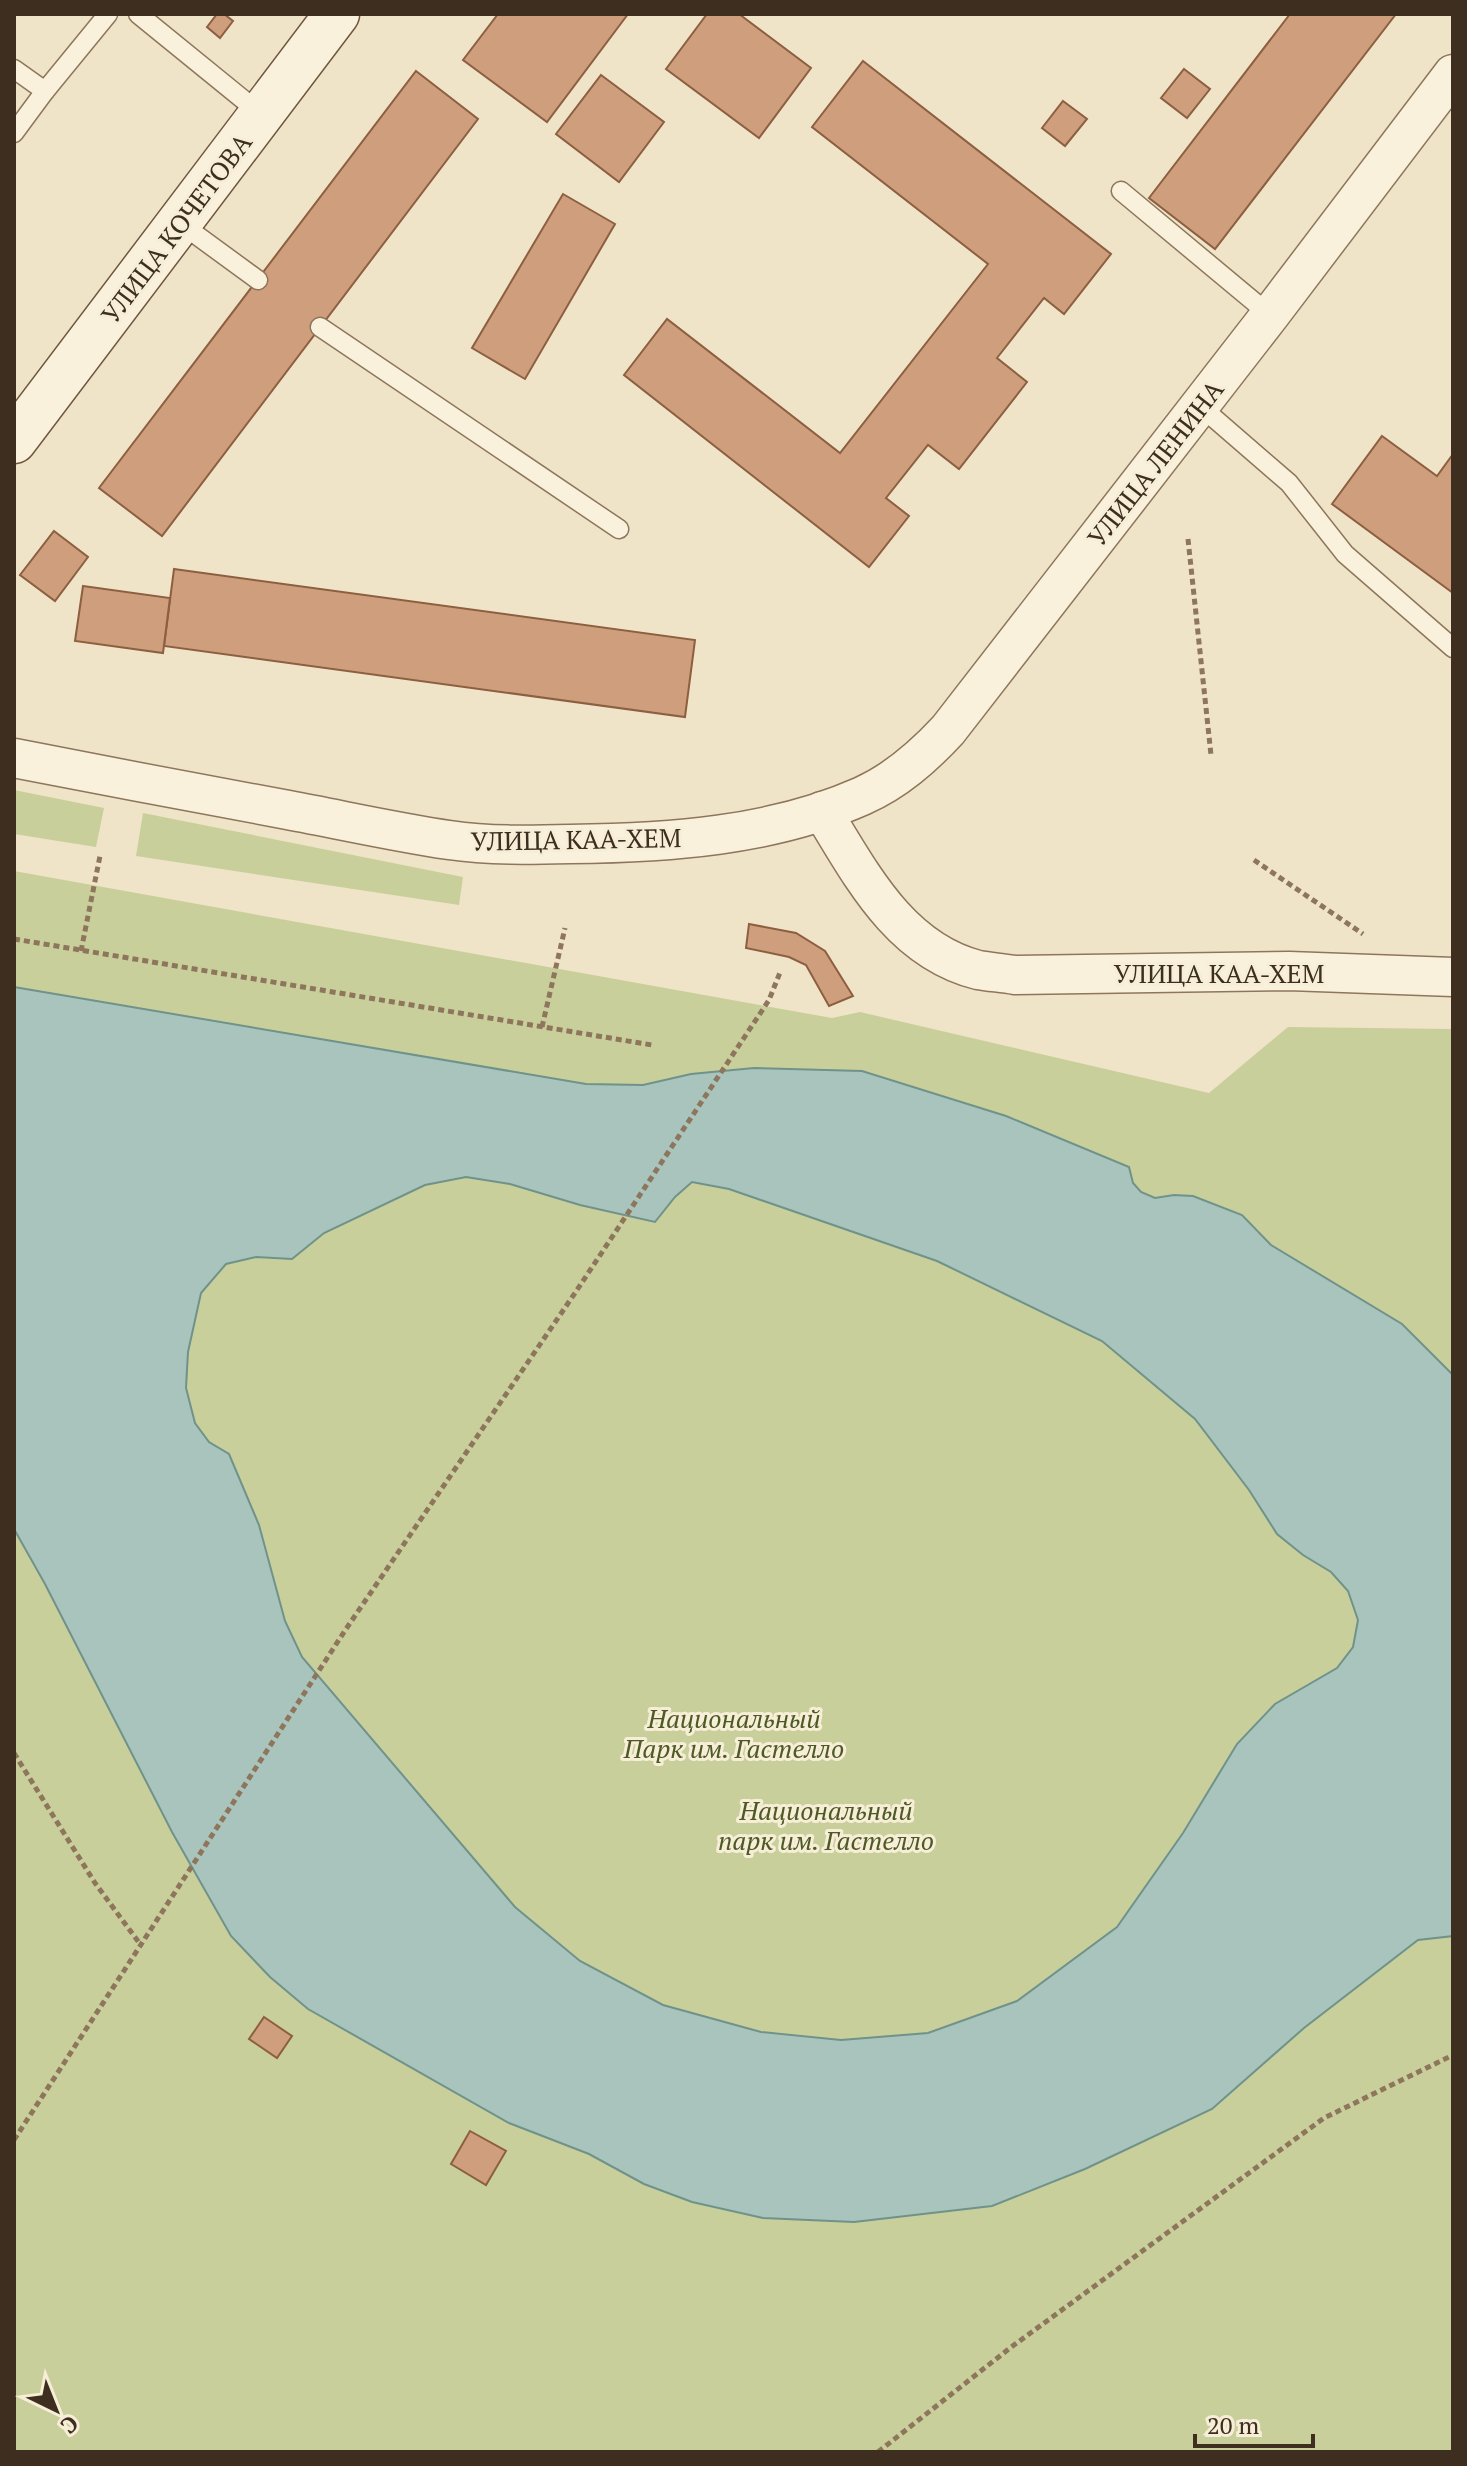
<svg xmlns="http://www.w3.org/2000/svg" width="1467" height="2466" font-family="'PT Serif',serif">
<style>
.green{fill:#c9cf9b}
.water{fill:#a9c4bc;stroke:#6f938a;stroke-width:2;fill-rule:evenodd}
.building{fill:#cf9f7d;stroke:#8d5f41;stroke-width:2}
.lines{fill:none;stroke-linecap:round;stroke-linejoin:round}
.lane-casing{stroke:#8d765c;stroke-width:21}
.street-casing{stroke:#8d765c;stroke-width:41}
.secondary-casing{stroke:#6f573f;stroke-width:47}
.path{stroke:#8d765c;stroke-width:5;stroke-dasharray:6 4;stroke-linecap:butt}
.lane{stroke:#faf1dc;stroke-width:18}
.street{stroke:#faf1dc;stroke-width:38}
.secondary{stroke:#faf1dc;stroke-width:44}
.labels{text-anchor:middle;dominant-baseline:central;stroke-width:6;stroke-linejoin:round;paint-order:stroke}
.street-label{font-size:26px;fill:#3d2e20;stroke:#f7eed8}
.park-label{font-size:26px;font-style:italic;fill:#4d5a26;stroke:#f7eed8}
</style>
<rect width="100%" height="100%" fill="#f0e4c8"/>
<g class="green">
<path d="M14 790 104 808 96 847 14 834Z"/>
<path d="M143 813 463 877 459 905 136 856Z"/>
<path d="M14 871 832 1018 860 1012 1209 1093 1288 1027 1453 1029V2452H14Z"/>
</g>
<path class="water" d="M14 987 586 1084 643 1085 691 1074 754 1068 862 1071 1006 1116 1129 1167 1133 1183 1141 1192 1155 1198 1174 1195 1193 1196 1242 1215 1271 1245 1402 1324 1453 1375V1936L1418 1940 1304 2028 1212 2109 1085 2169 992 2206 854 2222 763 2218 692 2202 644 2184 589 2154 509 2123 308 2009 270 1977 231 1936 172 1832 45 1584 14 1529ZM466 1177 510 1184 580 1205 655 1222 675 1197 692 1182 729 1189 937 1261 1102 1341 1195 1419 1249 1490 1277 1534 1303 1555 1331 1572 1348 1591 1358 1620 1353 1647 1337 1668 1275 1704 1237 1744 1183 1833 1117 1927 1017 2001 928 2033 841 2040 761 2032 663 2005 580 1961 515 1907 302 1657 285 1621 259 1525 229 1454 209 1442 195 1423 186 1388 188 1352 201 1293 226 1264 256 1257 292 1259 324 1233 425 1185Z"/>
<g class="building">
<path d="M217 14H224L233 21 220 38 207 27Z"/>
<path d="M498 14H628L547 122 463 60Z"/>
<path d="M707 14H739L811 68 759 138 666 69Z"/>
<path d="M1290 14H1396L1215 249 1149 198Z"/>
<path d="M863 61 1111 254 1064 314 1044 298 997 358 1027 382 959 469 928 445 886 498 909 516 869 567 624 375 667 319 840 453 988 264 812 127Z"/>
<path d="M1184 69 1210 89 1187 118 1161 98Z"/>
<path d="M416 71 478 119 162 536 99 488Z"/>
<path d="M601 75 664 122 619 182 556 134Z"/>
<path d="M1063 101 1087 119 1065 146 1042 128Z"/>
<path d="M563 194 615 224 525 379 472 348Z"/>
<path d="M1382 436 1437 476 1453 454V593L1332 504Z"/>
<path d="M54 531 88 557 55 601 20 575Z"/>
<path d="M174 569 695 640 685 717 164 646Z"/>
<path d="M83 586 170 598 163 653 75 641Z"/>
<path d="M749 924 796 933 825 951 853 996 829 1006 806 965 789 957 746 948Z"/>
<path d="M264 2017 292 2036 277 2058 249 2039Z"/>
<path d="M470 2131 506 2151 486 2185 451 2164Z"/>
</g>
<g class="lines">
<g class="lane-casing">
<g id="lane">
<path d="M138 14 261 114"/>
<path d="M14 69 45 91 108 14"/>
<path d="M14 133 45 91"/>
<path d="M1121 191 1270 315"/>
<path d="M180 223 258 280"/>
<path d="M320 327 619 529"/>
<path d="M1200 406 1289 483 1345 554 1453 648"/>
</g>
</g>
<g class="street-casing">
<g id="street">
<path d="M14 758C105 776 197 793 288 810 342 820 395 832 449 840 489 846 531 845 570 844 668 843 772 836 862 796 896 781 923 757 948 730L1270 315 1453 74"/>
<path d="M822 811C861 874 899 950 978 970 990 972 1003 973 1015 975L1289 971 1453 977"/>
</g>
</g>
<g class="secondary-casing">
<path id="secondary" d="M14 441 337 14"/>
</g>
<g class="path">
<path d="M1188 539 1211 755"/>
<path d="M1254 860 1363 934"/>
<path d="M14 939 652 1045"/>
<path d="M81 951 100 856"/>
<path d="M542 1027 565 928"/>
<path d="M14 1753 95 1883 140 1944"/>
<path d="M14 2140 346 1629 575 1293 769 1000 781 970"/>
<path d="M878 2452 1010 2348 1324 2118 1453 2055"/>
</g>
<use href="#lane" class="lane"/>
<use href="#street" class="street"/>
<use href="#secondary" class="secondary"/>
</g>
<g class="labels">
<g class="street-label">
<text transform="translate(176 228) rotate(-53)">УЛИЦА КОЧЕТОВА</text>
<text transform="translate(1155 463) rotate(-52)">УЛИЦА ЛЕНИНА</text>
<text transform="translate(576 839) rotate(-1)">УЛИЦА КАА-ХЕМ</text>
<text x="1219" y="973">УЛИЦА КАА-ХЕМ</text>
</g>
<g class="park-label">
<text x="734" y="1718">Национальный<tspan x="734" dy="30">Парк им. Гастелло</tspan></text>
<text x="826" y="1810">Национальный<tspan x="826" dy="30">парк им. Гастелло</tspan></text>
</g>
</g>
<rect width="1467" height="2466" fill="none" stroke="#3d2e20" stroke-width="32"/>
<g transform="translate(56 2410) rotate(137)" stroke="#f7eed8" stroke-width="6" paint-order="stroke">
<path d="M0-6L14 30L0 20L-14 30Z" fill="#3d2e20"/>
<text y="-12" font-size="22" font-weight="bold" text-anchor="middle" fill="#3d2e20">С</text>
</g>
<path d="M1195 2434v12h118v-12" fill="none" stroke="#3d2e20" stroke-width="4"/>
<text x="1207" y="2434" font-size="24" fill="#3d2e20" stroke="#f7eed8" stroke-width="6" paint-order="stroke">20 m</text>
</svg>
